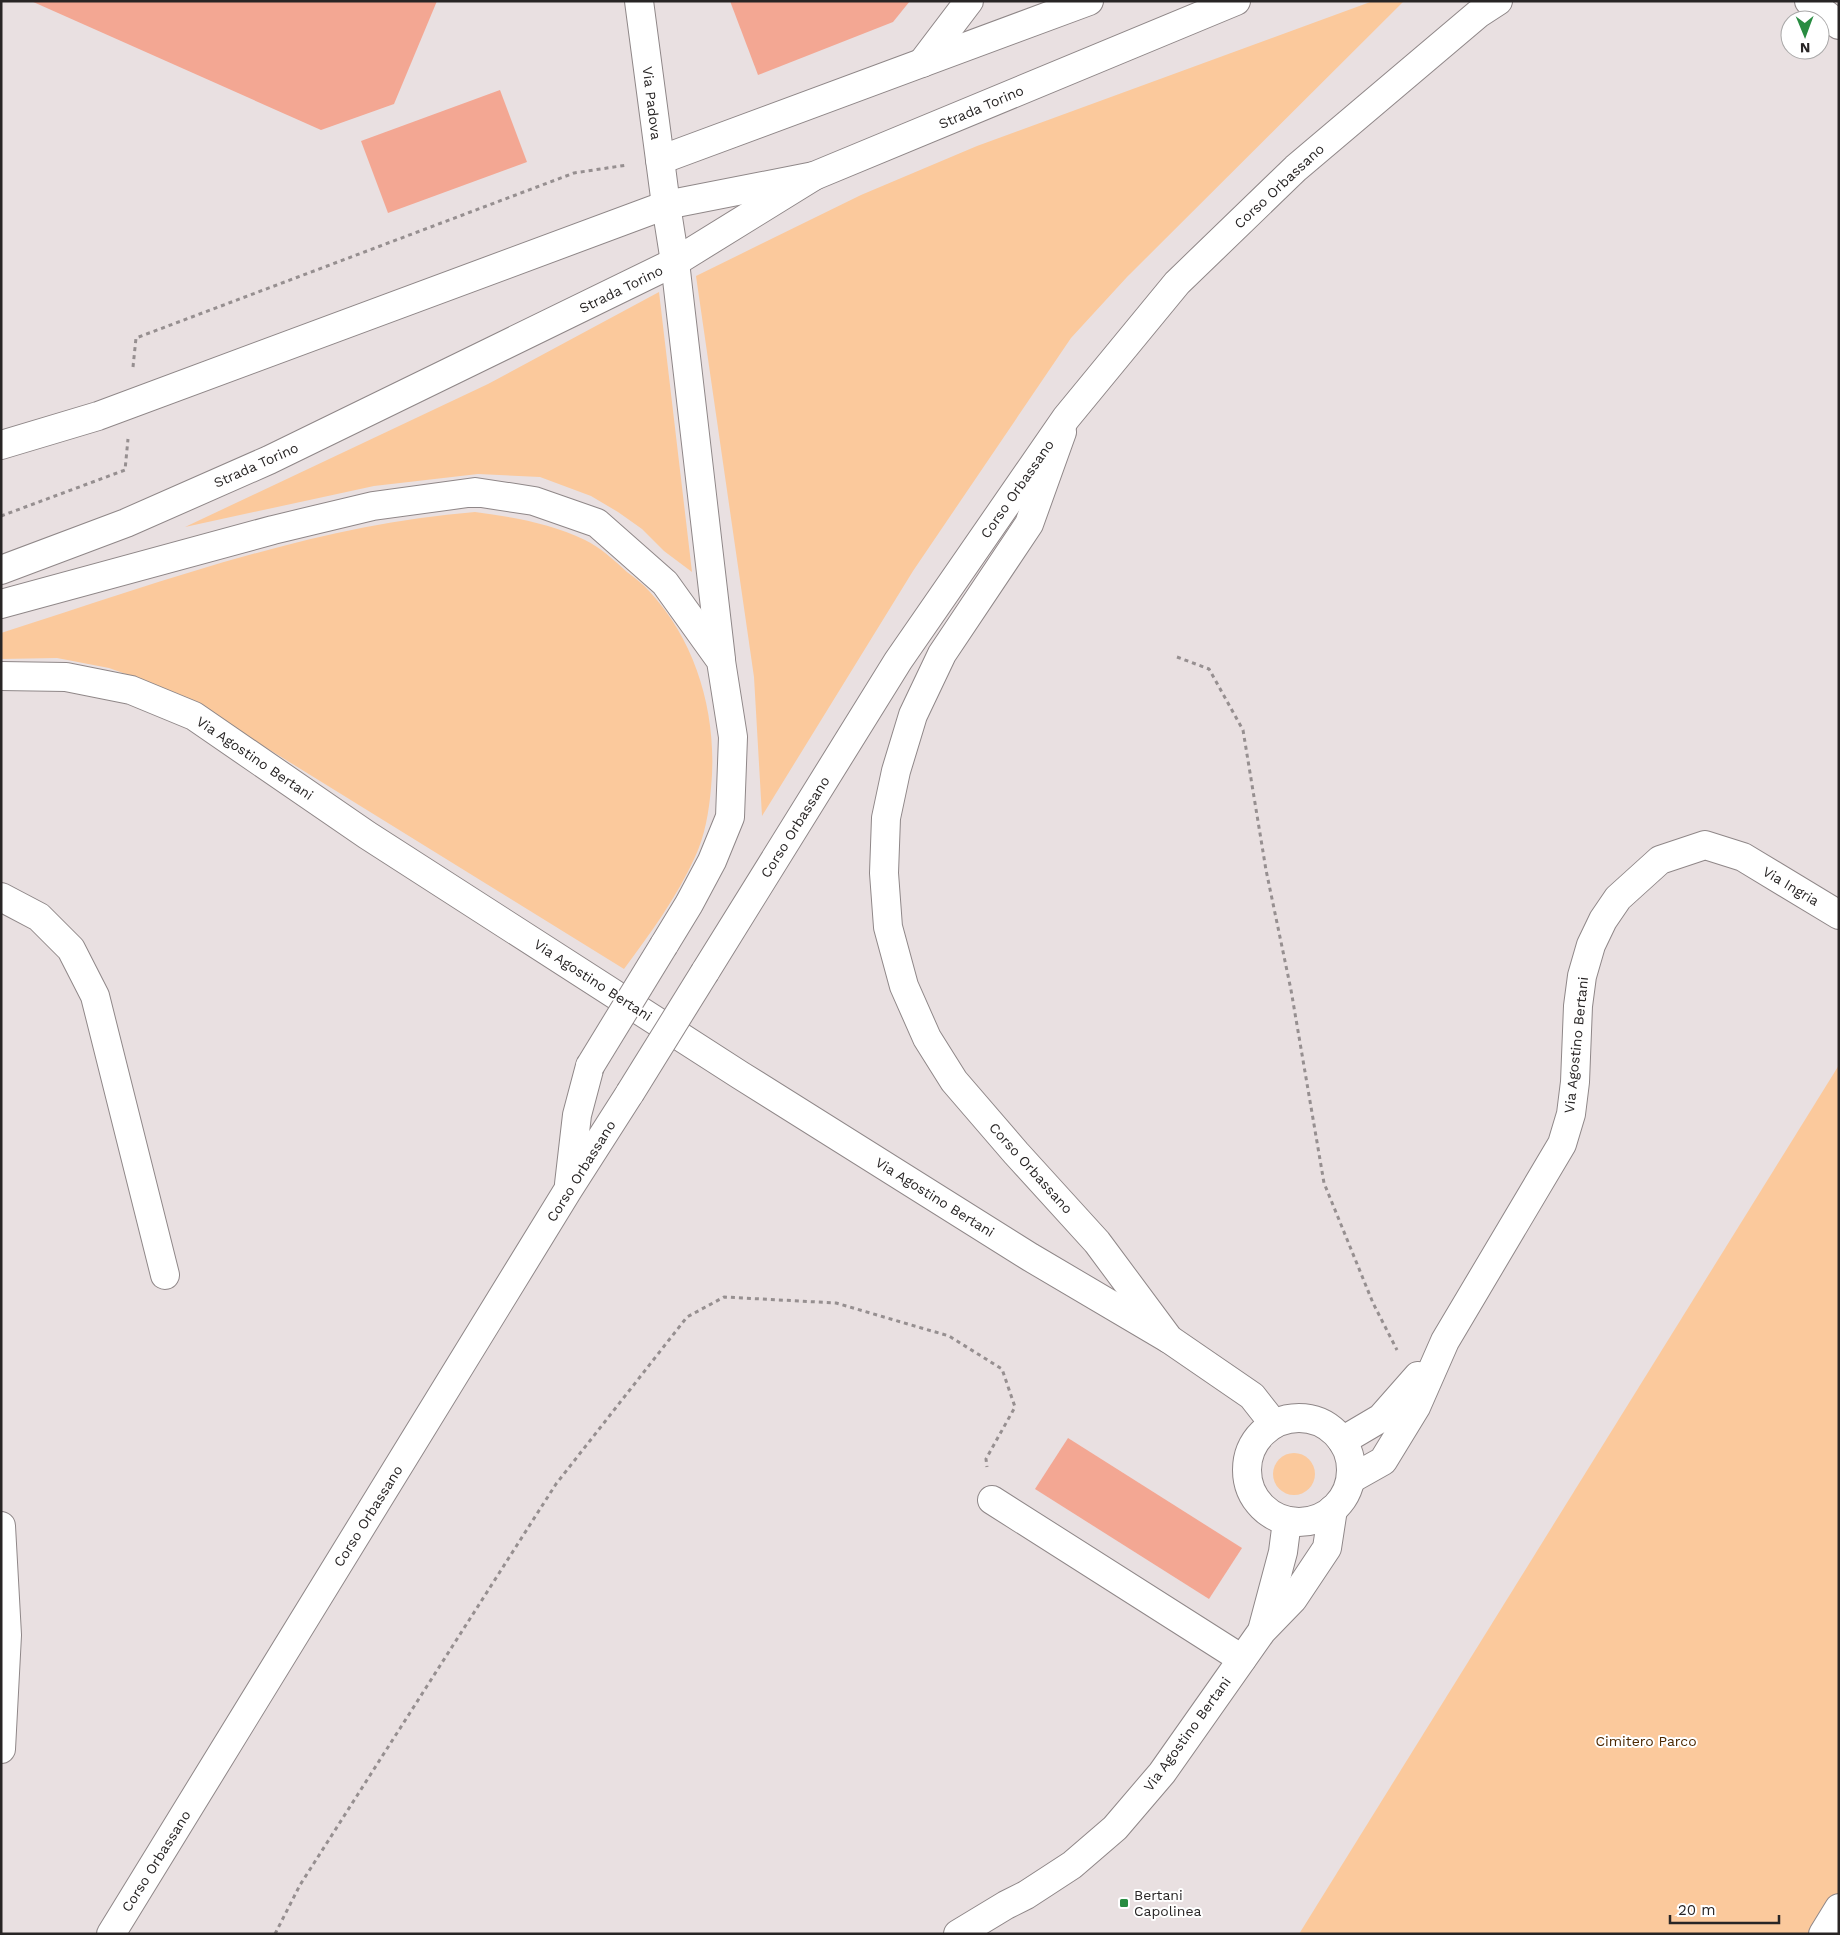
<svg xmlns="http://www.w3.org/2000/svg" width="1840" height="1935" font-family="'Work Sans',sans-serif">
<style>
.green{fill:#fbc99c}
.building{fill:#f3a793}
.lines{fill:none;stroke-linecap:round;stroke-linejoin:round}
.minor-casing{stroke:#8f8788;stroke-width:30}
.major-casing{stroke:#8f8788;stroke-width:30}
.highway-casing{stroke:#8f8788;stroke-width:30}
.path{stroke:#968f90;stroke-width:3;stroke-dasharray:4 4;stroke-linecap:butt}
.minor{stroke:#fff;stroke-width:28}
.major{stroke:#fff;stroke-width:28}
.highway{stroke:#fff;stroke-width:28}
.major-bridge-casing{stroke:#8f8788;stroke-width:30;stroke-linecap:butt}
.major-bridge{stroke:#fff;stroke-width:28}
.poi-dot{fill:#288c41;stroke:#fff;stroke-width:2}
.labels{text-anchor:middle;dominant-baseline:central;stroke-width:4;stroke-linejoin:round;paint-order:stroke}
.street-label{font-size:14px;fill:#282525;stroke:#fff}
.park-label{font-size:14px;fill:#4c2800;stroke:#fff}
.poi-label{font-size:14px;fill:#282525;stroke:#fff;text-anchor:start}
</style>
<rect width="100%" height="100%" fill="#e9e0e1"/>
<g class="green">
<path d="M1373 1H1404L1127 277 1071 338 913 571 762 816 754 677 696 276 861 195 977 146Z"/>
<path d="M659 292 692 572 664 551 642 529 618 512 591 496 540 477 478 474 374 486 185 527 488 384Z"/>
<path d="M475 512C513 517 550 523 585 540 600 547 615 561 627 572 635 578 643 584 650 592 698 644 718 718 711 788 709 811 705 836 695 857 677 897 650 934 624 969L202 708 154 684 109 668 57 658 1 659V633C156 584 312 525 475 512Z"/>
<path d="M1839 1065V1934H1299Z"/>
<circle cx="1294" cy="1474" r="21"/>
</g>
<g class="building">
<path d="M31 1H437L394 104 321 130Z"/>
<path d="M730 1H910L893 22 758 75Z"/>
<path d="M500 90 527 162 388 213 361 141Z"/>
<path d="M1068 1438 1242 1548 1209 1599 1035 1489Z"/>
</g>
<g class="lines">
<g class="minor-casing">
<g id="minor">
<path d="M639 1 666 205"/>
<path d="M1809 1 1839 25"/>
<path d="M922 63 969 1"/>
<path d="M660 160 1089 1"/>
<path d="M1062 432 1029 524 942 654 913 715 896 771 886 818 884 873 888 927 904 986 927 1038 954 1081 1016 1153 1097 1242 1169 1339 1252 1396 1274 1424"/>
<path d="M1 676 66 677 131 690 194 716 367 835 740 1075 1030 1257 1169 1339"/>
<path d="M1 897 39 917 71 949 95 996 165 1275"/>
<circle cx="1299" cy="1470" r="52"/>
<path d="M1342 1441 1381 1418 1418 1376"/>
<path d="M1351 1479 1383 1461 1416 1407 1445 1341 1562 1144 1571 1114 1575 1082 1578 1006 1582 976 1591 945 1603 920 1618 898 1660 860 1705 845 1743 857 1839 915"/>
<path d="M992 1500 1242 1659"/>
<path d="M1263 1627 1283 1552 1287 1521"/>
<path d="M958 1934 1006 1905 1026 1895 1072 1865 1115 1828 1162 1773 1262 1631 1293 1599 1327 1548 1333 1509"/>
<path d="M1823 1934 1839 1908"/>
</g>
</g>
<g class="major-casing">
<g id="major">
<path d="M666 205 675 262 721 659"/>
<path d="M1 570 126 523 269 460 675 262 814 176 1236 1"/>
<path d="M1 604 273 530 373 506 475 492 534 501 597 523 665 583 721 661 733 737 730 817 712 861 689 904 664 945"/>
<path d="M705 972 898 661 1066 418 1177 283 1296 168 1478 14 1498 1"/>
<path d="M569 1184 577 1115 590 1066"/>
<path d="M111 1934 568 1190 630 1093"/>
</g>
</g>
<g class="highway-casing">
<g id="highway">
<path d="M1 445 98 416 666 205 814 176"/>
<path d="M1 1526 7 1635 1 1749"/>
</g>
</g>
<g class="path">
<path d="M133 367 136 338 574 173 627 165"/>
<path d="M1 516 125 470 128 439"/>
<path d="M1177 657 1209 669 1243 730 1266 870 1291 990 1324 1183 1373 1303 1397 1350"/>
<path d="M275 1934 300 1885 556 1484 687 1317 724 1297 836 1303 949 1336 1002 1369 1015 1407 986 1459 987 1467"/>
</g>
<use href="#minor" class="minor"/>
<use href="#major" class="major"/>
<use href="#highway" class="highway"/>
<g class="major-bridge-casing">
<g id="major-bridge">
<path d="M590 1066 664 945"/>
<path d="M630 1093 705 972"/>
</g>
</g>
<use href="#major-bridge" class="major-bridge"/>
</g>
<rect class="poi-dot" x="1119" y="1898" width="10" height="10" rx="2.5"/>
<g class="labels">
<g class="street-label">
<text transform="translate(652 103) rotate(83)">Via Padova</text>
<text transform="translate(981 107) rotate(-23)">Strada Torino</text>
<text transform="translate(1279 186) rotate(-43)">Corso Orbassano</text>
<text transform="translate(621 289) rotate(-26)">Strada Torino</text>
<text transform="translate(256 465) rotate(-24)">Strada Torino</text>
<text transform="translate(1017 489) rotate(-55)">Corso Orbassano</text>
<text transform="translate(255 758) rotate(34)">Via Agostino Bertani</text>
<text transform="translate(795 827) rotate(-58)">Corso Orbassano</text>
<text transform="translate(1791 886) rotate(31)">Via Ingria</text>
<text transform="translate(593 980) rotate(33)">Via Agostino Bertani</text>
<text transform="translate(1576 1045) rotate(-84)">Via Agostino Bertani</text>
<text transform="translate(1031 1168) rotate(48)">Corso Orbassano</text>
<text transform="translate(581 1171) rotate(-58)">Corso Orbassano</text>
<text transform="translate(935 1197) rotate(32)">Via Agostino Bertani</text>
<text transform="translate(368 1516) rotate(-58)">Corso Orbassano</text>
<text transform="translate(1187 1734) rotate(-54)">Via Agostino Bertani</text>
<text transform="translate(156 1861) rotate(-58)">Corso Orbassano</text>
</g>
<g class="park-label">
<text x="1646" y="1741">Cimitero Parco</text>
</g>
<g class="poi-label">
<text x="1134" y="1895">Bertani<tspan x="1134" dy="16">Capolinea</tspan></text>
</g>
</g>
<rect width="1840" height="1935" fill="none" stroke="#282525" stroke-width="5"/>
<g transform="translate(1805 35) rotate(179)"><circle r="24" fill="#ffffff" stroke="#a9a8a8"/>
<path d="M0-4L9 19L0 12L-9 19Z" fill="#288c41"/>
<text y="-8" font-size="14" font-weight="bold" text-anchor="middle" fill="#282525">N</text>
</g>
<path d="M1670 1915v8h109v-8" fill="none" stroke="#282525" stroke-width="2.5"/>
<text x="1678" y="1915" font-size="15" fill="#282525" stroke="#ffffff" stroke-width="4" paint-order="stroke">20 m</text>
</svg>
